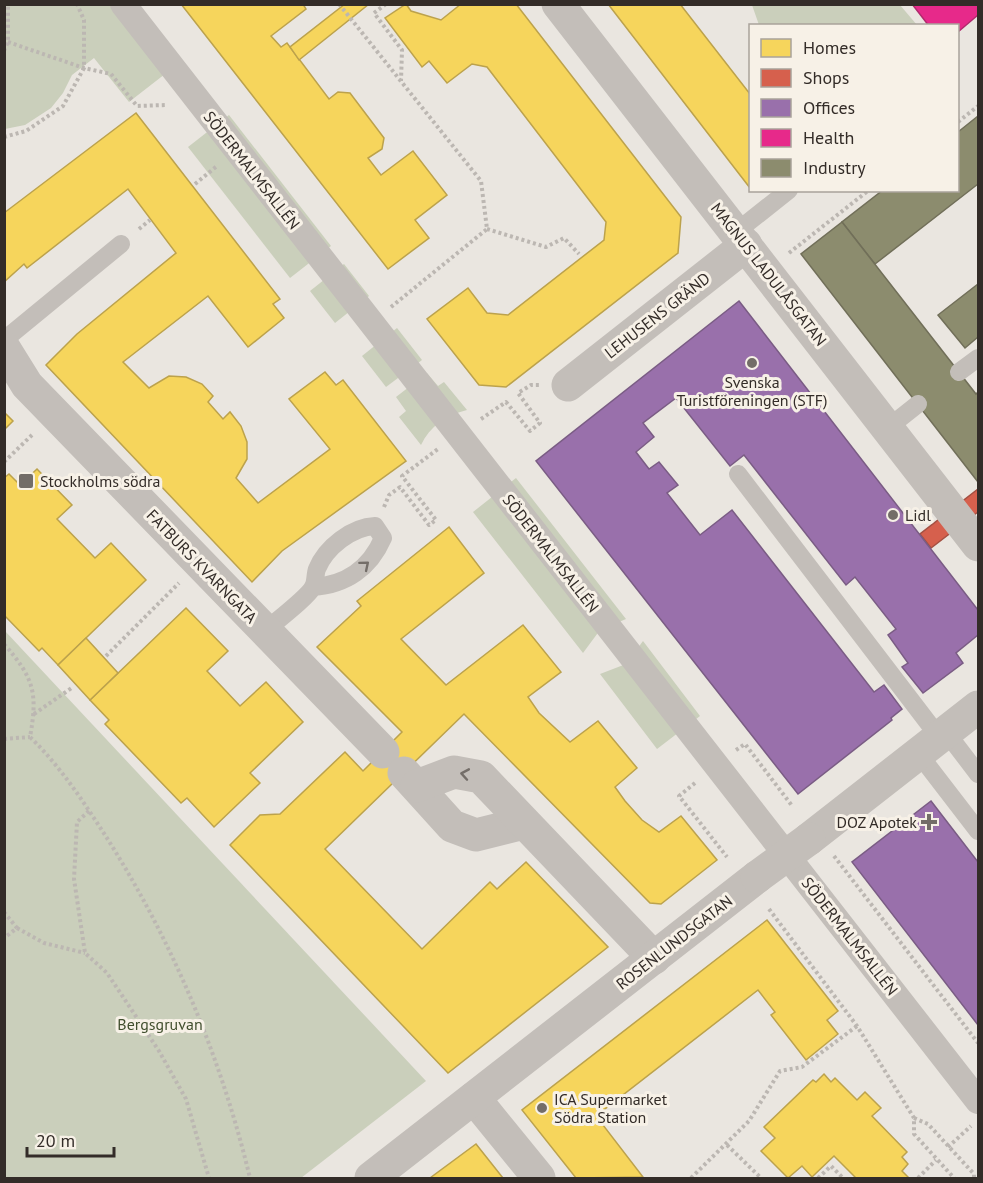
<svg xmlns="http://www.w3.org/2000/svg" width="983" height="1183" font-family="'PT Sans',sans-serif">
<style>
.green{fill:#cacfbb}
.homes{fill:#f6d55c;stroke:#bca24c;stroke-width:1.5}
.shops{fill:#d6604d;stroke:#a55042;stroke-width:1.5}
.offices{fill:#9970ab;stroke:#7a5c84;stroke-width:1.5}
.health{fill:#e7298a;stroke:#b12a6d;stroke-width:1.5}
.industry{fill:#8c8c6e;stroke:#716f59;stroke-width:1.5}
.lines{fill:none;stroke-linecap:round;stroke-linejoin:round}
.path{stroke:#bcb7b2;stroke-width:4;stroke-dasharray:3 3;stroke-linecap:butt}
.service{stroke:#c3beb9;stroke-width:18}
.pedestrian{stroke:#c3beb9;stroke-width:26}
.minor{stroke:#c3beb9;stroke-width:33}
.minor-bridge{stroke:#c3beb9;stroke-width:33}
.oneway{stroke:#746e69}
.poi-dot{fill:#736d68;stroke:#f7f1e7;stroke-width:2}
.labels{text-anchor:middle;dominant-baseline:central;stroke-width:6;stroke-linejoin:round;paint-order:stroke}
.street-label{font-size:16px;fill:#332c28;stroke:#f7f1e7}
.poi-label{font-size:16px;fill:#332c28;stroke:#f7f1e7;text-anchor:start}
.park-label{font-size:16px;fill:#414f2e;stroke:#f7f1e7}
</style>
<rect width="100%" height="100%" fill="#eae6e0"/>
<g class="green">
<path d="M5 5H111L165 74 129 102 94 58 72 75 63 93 51 108 25 125 5 129Z"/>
<path d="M752 5H900L917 25H759Z"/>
<path d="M229 115 331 246 290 278 188 147Z"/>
<path d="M344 264 369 296 335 323 310 291Z"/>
<path d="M397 328 422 360 386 387 362 356Z"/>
<path d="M427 373 438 386 444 382 467 410C446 415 430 426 421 445L399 417 406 411 396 397Z"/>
<path d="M516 478 626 619 600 630 583 653 473 512Z"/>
<path d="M5 631 426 1081 301 1178H5Z"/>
<path d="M643 641 700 716 657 749 600 674 626 664Z"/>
</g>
<g class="homes">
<path d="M181 4H303L306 9 271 36 281 47 287 43 329 99 338 92 350 93 384 138 382 149 368 158 381 175 413 151 447 195 415 220 429 238 388 269Z"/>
<path d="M345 4H369L299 60 290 47Z"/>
<path d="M406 4 411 11 441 20 461 4H516L681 217 678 253 506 387 479 385 427 319 468 288 487 313 508 315 604 240 606 222 487 67 472 64 447 83 429 61 422 67 385 18Z"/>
<path d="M608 4H680L750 94V188Z"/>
<path d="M136 113 280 299 273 304 284 318 248 347 208 296 123 362 149 388 169 376 186 377 202 384 213 396 208 402 223 419 230 412 241 426 247 442V459L236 478 258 503 330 449 289 399 325 372 336 385 343 380 406 461 282 551 252 582 46 365 77 334 176 253 128 189 27 268 24 264 4 282V213Z"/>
<path d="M4 412 13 421 4 430Z"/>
<path d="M37 469 72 505 57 519 95 558 111 543 146 580 58 665 42 648 39 651 4 615V478L9 474 20 485Z"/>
<path d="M449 527 484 573 401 639 446 685 523 625 561 672 528 697 539 713 570 742 598 721 637 768 615 787 625 801 642 820 659 832 681 816 717 860 661 904 650 903 464 714 325 849 422 949 490 882 497 889 526 862 608 947 448 1073 230 845 260 815 280 814 345 752 363 771 402 732 317 647 361 606 357 601Z"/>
<path d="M186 608 228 651 207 671 240 706 266 682 303 722 250 773 260 783 214 827 187 798 181 803 105 724 109 720 90 700Z"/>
<path d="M86 638 118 673 90 700 58 665Z"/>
<path d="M767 920 838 1011 827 1020 838 1034 806 1060 771 1015 775 1012 758 990 596 1116 643 1177 576 1178 522 1110Z"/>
<path d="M824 1074 831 1082 835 1078 857 1100 865 1092 881 1108 872 1116 907 1152 902 1157 908 1164 902 1171 909 1178H856L834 1156 812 1177 802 1166 788 1178 761 1151 775 1138 764 1127 813 1080 816 1082Z"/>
<path d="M476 1144 503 1178H430Z"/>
</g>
<path class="shops" d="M978 489V512L931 548 920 534Z"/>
<g class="offices">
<path d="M739 301 978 610V635L956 653 963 663 923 693 902 667 908 663 888 635 896 629 855 577 846 585 744 455 730 466 676 398 643 423 654 437 636 452 649 469 659 462 678 485 667 493 700 535 732 510 874 692 884 685 902 709 891 718 892 720 798 794 536 461Z"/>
<path d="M931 801 978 862V1025L852 862Z"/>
</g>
<path class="health" d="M912 4H978V15L958 32V26H929Z"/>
<g class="industry">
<path d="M978 116V184L875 264 842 222 883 190H958V132Z"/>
<path d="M842 222 976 394 978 392V482L801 254Z"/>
<path d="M978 284V337L965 348 938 315Z"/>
</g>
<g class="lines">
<g class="path">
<path d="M339 4 481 181 487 229 391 307"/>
<path d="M386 4 374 13 402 50 401 81"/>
<path d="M8 42 84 68 111 74 137 106 166 105"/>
<path d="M4 51 8 42V4"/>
<path d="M958 122 978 106"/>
<path d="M4 137 26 131 63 106 84 68V20L77 4"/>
<path d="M195 184 217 166"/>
<path d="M139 229 150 220"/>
<path d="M487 229 546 247 564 238 579 254"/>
<path d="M789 253 869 190"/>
<path d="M481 419 506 402 530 431 540 423 518 393 531 385H539"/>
<path d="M4 462 32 435"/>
<path d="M384 507 389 495 400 487 429 525 436 520 402 476 438 449"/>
<path d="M4 644C34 678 38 693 30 737 60 766 83 801 105 835 172 940 221 1057 250 1178"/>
<path d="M106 656 179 583"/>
<path d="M34 714 73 687"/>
<path d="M4 739 30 737"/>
<path d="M736 750 745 744 793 807"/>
<path d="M695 783 679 796 727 857"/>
<path d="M89 811 77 822 74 879 85 953 107 973 159 1051 186 1099 209 1178"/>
<path d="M834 856 978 1043"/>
<path d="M769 909 857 1026 914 1118V1134L954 1178"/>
<path d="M4 912 17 928 4 938"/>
<path d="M17 928 44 943 85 953"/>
<path d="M914 1118 928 1124 974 1174V1178"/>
<path d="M727 1145 761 1178"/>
<path d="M948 1147 971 1126"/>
<path d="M691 1178 749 1121 780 1071 802 1067 857 1026"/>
<path d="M818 1178 831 1166 843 1178"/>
<path d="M918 1178 936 1160"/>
</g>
<g class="service">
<path d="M736 232 789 190"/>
<path d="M4 340 121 244"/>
<path d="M959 372 978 358"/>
<path d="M889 427 918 404"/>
<path d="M738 474 939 737"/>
<path d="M265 631C275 622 308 597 313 587 316 582 315 574 317 569 326 547 352 527 375 526L383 538C370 568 346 585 313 587"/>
<path d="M946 732 978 774"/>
<path d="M918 753 978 831"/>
</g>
<path class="pedestrian" d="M123 4 978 1101"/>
<g class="minor">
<path d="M558 4 978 545"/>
<path d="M4 348 27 385 383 752"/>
<path d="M568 385 746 245"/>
<path d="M404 773 452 826 476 835 524 823"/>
<path d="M417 786 454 772 481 777 654 958"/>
<path d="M809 839 978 707"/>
<path d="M474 1098 539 1178"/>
<path d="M371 1178 757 877"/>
</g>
<path class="minor-bridge" d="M757 877 809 839"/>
</g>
<defs><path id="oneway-chevron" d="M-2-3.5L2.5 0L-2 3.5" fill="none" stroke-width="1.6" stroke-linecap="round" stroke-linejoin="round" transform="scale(1.5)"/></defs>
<g class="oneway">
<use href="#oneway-chevron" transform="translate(365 565) rotate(-40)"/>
<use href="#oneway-chevron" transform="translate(465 774) rotate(-170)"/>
</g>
<g class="poi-dot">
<circle cx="752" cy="363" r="6"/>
<rect x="18" y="473" width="16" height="16" rx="3"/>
<circle cx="893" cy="515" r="6"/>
<path d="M926 813h6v6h6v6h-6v6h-6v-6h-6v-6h6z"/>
<circle cx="542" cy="1108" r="6"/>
</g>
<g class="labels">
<g class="street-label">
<text transform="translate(252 170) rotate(52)">SÖDERMALMSALLÉN</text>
<text transform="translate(769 274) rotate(52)">MAGNUS LADULÅSGATAN</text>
<text transform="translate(657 315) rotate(-38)">LEHUSENS GRÄND</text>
<text transform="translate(551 553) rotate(52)">SÖDERMALMSALLÉN</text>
<text transform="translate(202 566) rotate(46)">FATBURS KVARNGATA</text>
<text transform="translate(850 936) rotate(52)">SÖDERMALMSALLÉN</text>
<text transform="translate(674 942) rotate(-38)">ROSENLUNDSGATAN</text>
</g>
<g class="poi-label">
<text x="752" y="382" text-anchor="middle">Svenska<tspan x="752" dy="18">Turistföreningen (STF)</tspan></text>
<text x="40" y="481">Stockholms södra</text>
<text x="905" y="515">Lidl</text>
<text x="917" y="822" text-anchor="end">DOZ Apotek</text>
<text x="554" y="1099">ICA Supermarket<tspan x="554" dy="18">Södra Station</tspan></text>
</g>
<g class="park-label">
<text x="160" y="1024">Bergsgruvan</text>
</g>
</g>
<rect width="983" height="1183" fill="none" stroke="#332c28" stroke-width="12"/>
<rect x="749" y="24" width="210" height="168" fill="#f7f1e7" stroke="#a9a29b" stroke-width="1.5"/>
<rect x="761" y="39" width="30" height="18" fill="#f6d55c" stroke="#a9a29b" stroke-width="1.5"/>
<text x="803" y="54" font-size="18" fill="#332c28">Homes</text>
<rect x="761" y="69" width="30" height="18" fill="#d6604d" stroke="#a9a29b" stroke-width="1.5"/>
<text x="803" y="84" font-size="18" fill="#332c28">Shops</text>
<rect x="761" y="99" width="30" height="18" fill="#9970ab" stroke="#a9a29b" stroke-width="1.5"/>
<text x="803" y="114" font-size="18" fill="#332c28">Offices</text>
<rect x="761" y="129" width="30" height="18" fill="#e7298a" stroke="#a9a29b" stroke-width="1.5"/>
<text x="803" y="144" font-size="18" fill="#332c28">Health</text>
<rect x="761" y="159" width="30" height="18" fill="#8c8c6e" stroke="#a9a29b" stroke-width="1.5"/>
<text x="803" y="174" font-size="18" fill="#332c28">Industry</text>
<path d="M27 1147v9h87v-9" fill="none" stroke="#332c28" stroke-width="3"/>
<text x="36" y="1147" font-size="18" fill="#332c28" stroke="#f7f1e7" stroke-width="4.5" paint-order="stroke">20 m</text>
</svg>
